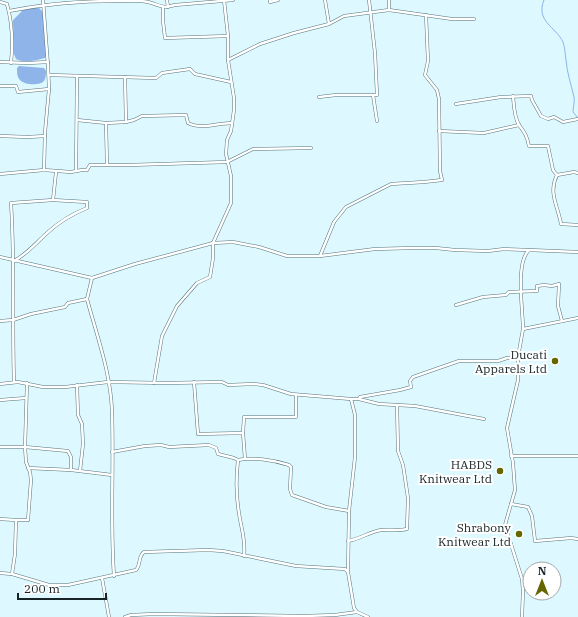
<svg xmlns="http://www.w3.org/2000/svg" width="578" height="617" font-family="'IBM Plex Serif',serif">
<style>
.water{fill:#8eb4e9}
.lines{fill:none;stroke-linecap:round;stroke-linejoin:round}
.stream{stroke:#8eb4e9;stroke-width:1}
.street-casing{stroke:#56747b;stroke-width:3.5}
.street{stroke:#fff;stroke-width:2.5}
.poi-dot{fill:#660;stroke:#fff;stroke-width:1.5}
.labels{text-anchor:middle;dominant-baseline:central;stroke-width:4;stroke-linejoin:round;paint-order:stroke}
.poi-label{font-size:12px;fill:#172427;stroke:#fff;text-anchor:end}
</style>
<rect width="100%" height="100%" fill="#ddf8ff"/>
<g class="water">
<path d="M35 8H39L43 12 46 56 45 58C37 60 24 64 16 59L14 54 13 20 23 10Z"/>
<path d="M19 66 44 68 46 71C46 74 46 78 44 81 40 86 24 85 20 80 17 77 17 72 17 68Z"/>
</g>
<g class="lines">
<path class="stream" d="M544 0C535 21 556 27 563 42 565 48 565 53 566 60 567 73 571 84 574 97 575 101 573 107 573 112L578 118"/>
<g class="street-casing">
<g id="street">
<path d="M43 0 48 66 49 89 45 132 44 170"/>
<path d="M167 0 168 7"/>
<path d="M270 0V2L278 0"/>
<path d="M325 0 329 24"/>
<path d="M389 0V9"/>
<path d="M0 2 7 4C12 22 13 44 11 63"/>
<path d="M163 7V21L165 38 228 36"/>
<path d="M9 11C44 4 82 1 117 1 127 1 139 0 148 2 160 5 162 9 175 5L233 0"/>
<path d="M228 60 260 44 294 33 329 24 344 16 389 10 452 19H474"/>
<path d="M0 62 28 63 48 62"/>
<path d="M49 75 156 78 162 73 190 69 195 74 231 82"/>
<path d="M0 86H16L18 92 49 89"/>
<path d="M373 95 377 121"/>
<path d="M513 96C514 106 514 117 519 125 525 133 527 136 529 146H548L553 170 557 175 574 172 578 173"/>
<path d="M319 97 336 95H377L375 53 369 0"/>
<path d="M456 104 501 97 531 96 532 100 541 116 548 119 554 117 563 122 578 119"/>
<path d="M77 120 106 123"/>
<path d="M126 122 134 120 142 116 186 115 188 123C202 130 217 123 232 123"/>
<path d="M439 131 484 133 519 125"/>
<path d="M0 136 28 137 45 136"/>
<path d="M107 165 106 123 126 122 125 77"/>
<path d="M76 171 77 76"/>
<path d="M0 174 44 170 71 172 82 170H87L90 165H129L227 162 253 149 311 148"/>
<path d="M557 175C548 193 558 206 561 224L578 225"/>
<path d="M213 243 231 203V176L226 154 227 140 231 131 234 110V98L228 60V36L224 0"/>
<path d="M320 256 334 222 346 207 391 184 424 182 442 180 440 171 439 99 437 90 425 75 428 61 426 15"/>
<path d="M0 257 92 278"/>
<path d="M14 261C27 254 36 243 47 233 59 222 72 214 87 208V202L53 200 56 172"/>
<path d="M87 299C97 336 111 374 112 412 114 466 110 521 114 576"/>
<path d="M456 305 483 297 506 295 509 292 537 291V286L544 285 552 286 559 284 558 306 562 321"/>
<path d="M0 321 13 320 31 314 65 307 68 303 87 299 92 278 135 264 213 243 233 242 259 247 287 256H320L375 249 412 248H436L455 250 488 251 504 249 529 250"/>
<path d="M523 329C523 310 515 263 529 250L578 252"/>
<path d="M14 382C12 322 15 262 11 203L53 200"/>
<path d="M194 382 198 434 243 433 245 459"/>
<path d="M154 383 162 336 177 306 197 283 210 277 213 258V243"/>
<path d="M0 384 18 382 43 387H65L108 382 167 383 222 382 228 385 253 384 263 385 291 394 351 399H359L360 397 400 390 411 387 410 381 413 377 459 361H498L507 358 518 357"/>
<path d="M77 385 78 415 82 424 83 444 80 471"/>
<path d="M351 399 355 415V457L349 511 348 572 354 608 357 612 368 617"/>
<path d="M359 399 379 404 415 406 484 419"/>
<path d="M0 400 26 398"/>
<path d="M243 433 244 417H296V395"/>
<path d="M0 447H25L68 451 71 457V470"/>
<path d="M112 452 145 446 161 445 169 447 209 445 216 448 218 454 234 458 238 460C236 477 236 496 239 513 241 528 246 540 244 556"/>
<path d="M511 456H578"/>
<path d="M238 460C253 457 274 460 289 465L291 467 290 489 292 495 326 507 349 511"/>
<path d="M28 468 71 470 112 475"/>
<path d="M511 504 528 507 532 516 535 541 571 538 578 539"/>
<path d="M0 519 16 520 15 554 12 574"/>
<path d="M16 520H28L31 480 30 472 26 462 25 447 27 383"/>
<path d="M348 541C360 539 369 532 381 530 390 529 399 531 407 529L408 498 403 465 398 451 397 405"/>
<path d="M0 573 12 574 49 585H68L136 570C141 565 138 556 144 552L208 550 223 551 296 566 345 569 348 572"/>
<path d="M102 578 109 617"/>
<path d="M125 617 131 615 154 614 304 616 335 615 357 612"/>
<path d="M522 617 523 591 522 579 505 525 515 490 513 463 507 428 518 380V357L523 329 578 318"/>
</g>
</g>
<use href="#street" class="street"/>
</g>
<g class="poi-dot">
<circle cx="555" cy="361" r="4"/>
<circle cx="500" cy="471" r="4"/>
<circle cx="519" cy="534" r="4"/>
</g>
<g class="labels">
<g class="poi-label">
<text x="547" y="354">Ducati<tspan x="547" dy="14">Apparels Ltd</tspan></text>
<text x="492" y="464">HABDS<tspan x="492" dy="14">Knitwear Ltd</tspan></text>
<text x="511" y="527">Shrabony<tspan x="511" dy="14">Knitwear Ltd</tspan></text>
</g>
</g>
<g transform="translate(542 581)"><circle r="19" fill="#ffffff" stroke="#a2a7a9"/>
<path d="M0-3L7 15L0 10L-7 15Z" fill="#666600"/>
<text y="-6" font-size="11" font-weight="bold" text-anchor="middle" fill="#172427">N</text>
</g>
<path d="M18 593v6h88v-6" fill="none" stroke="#172427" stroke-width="2"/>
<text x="24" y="593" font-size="12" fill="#172427" stroke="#ffffff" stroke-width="3" paint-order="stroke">200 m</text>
</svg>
